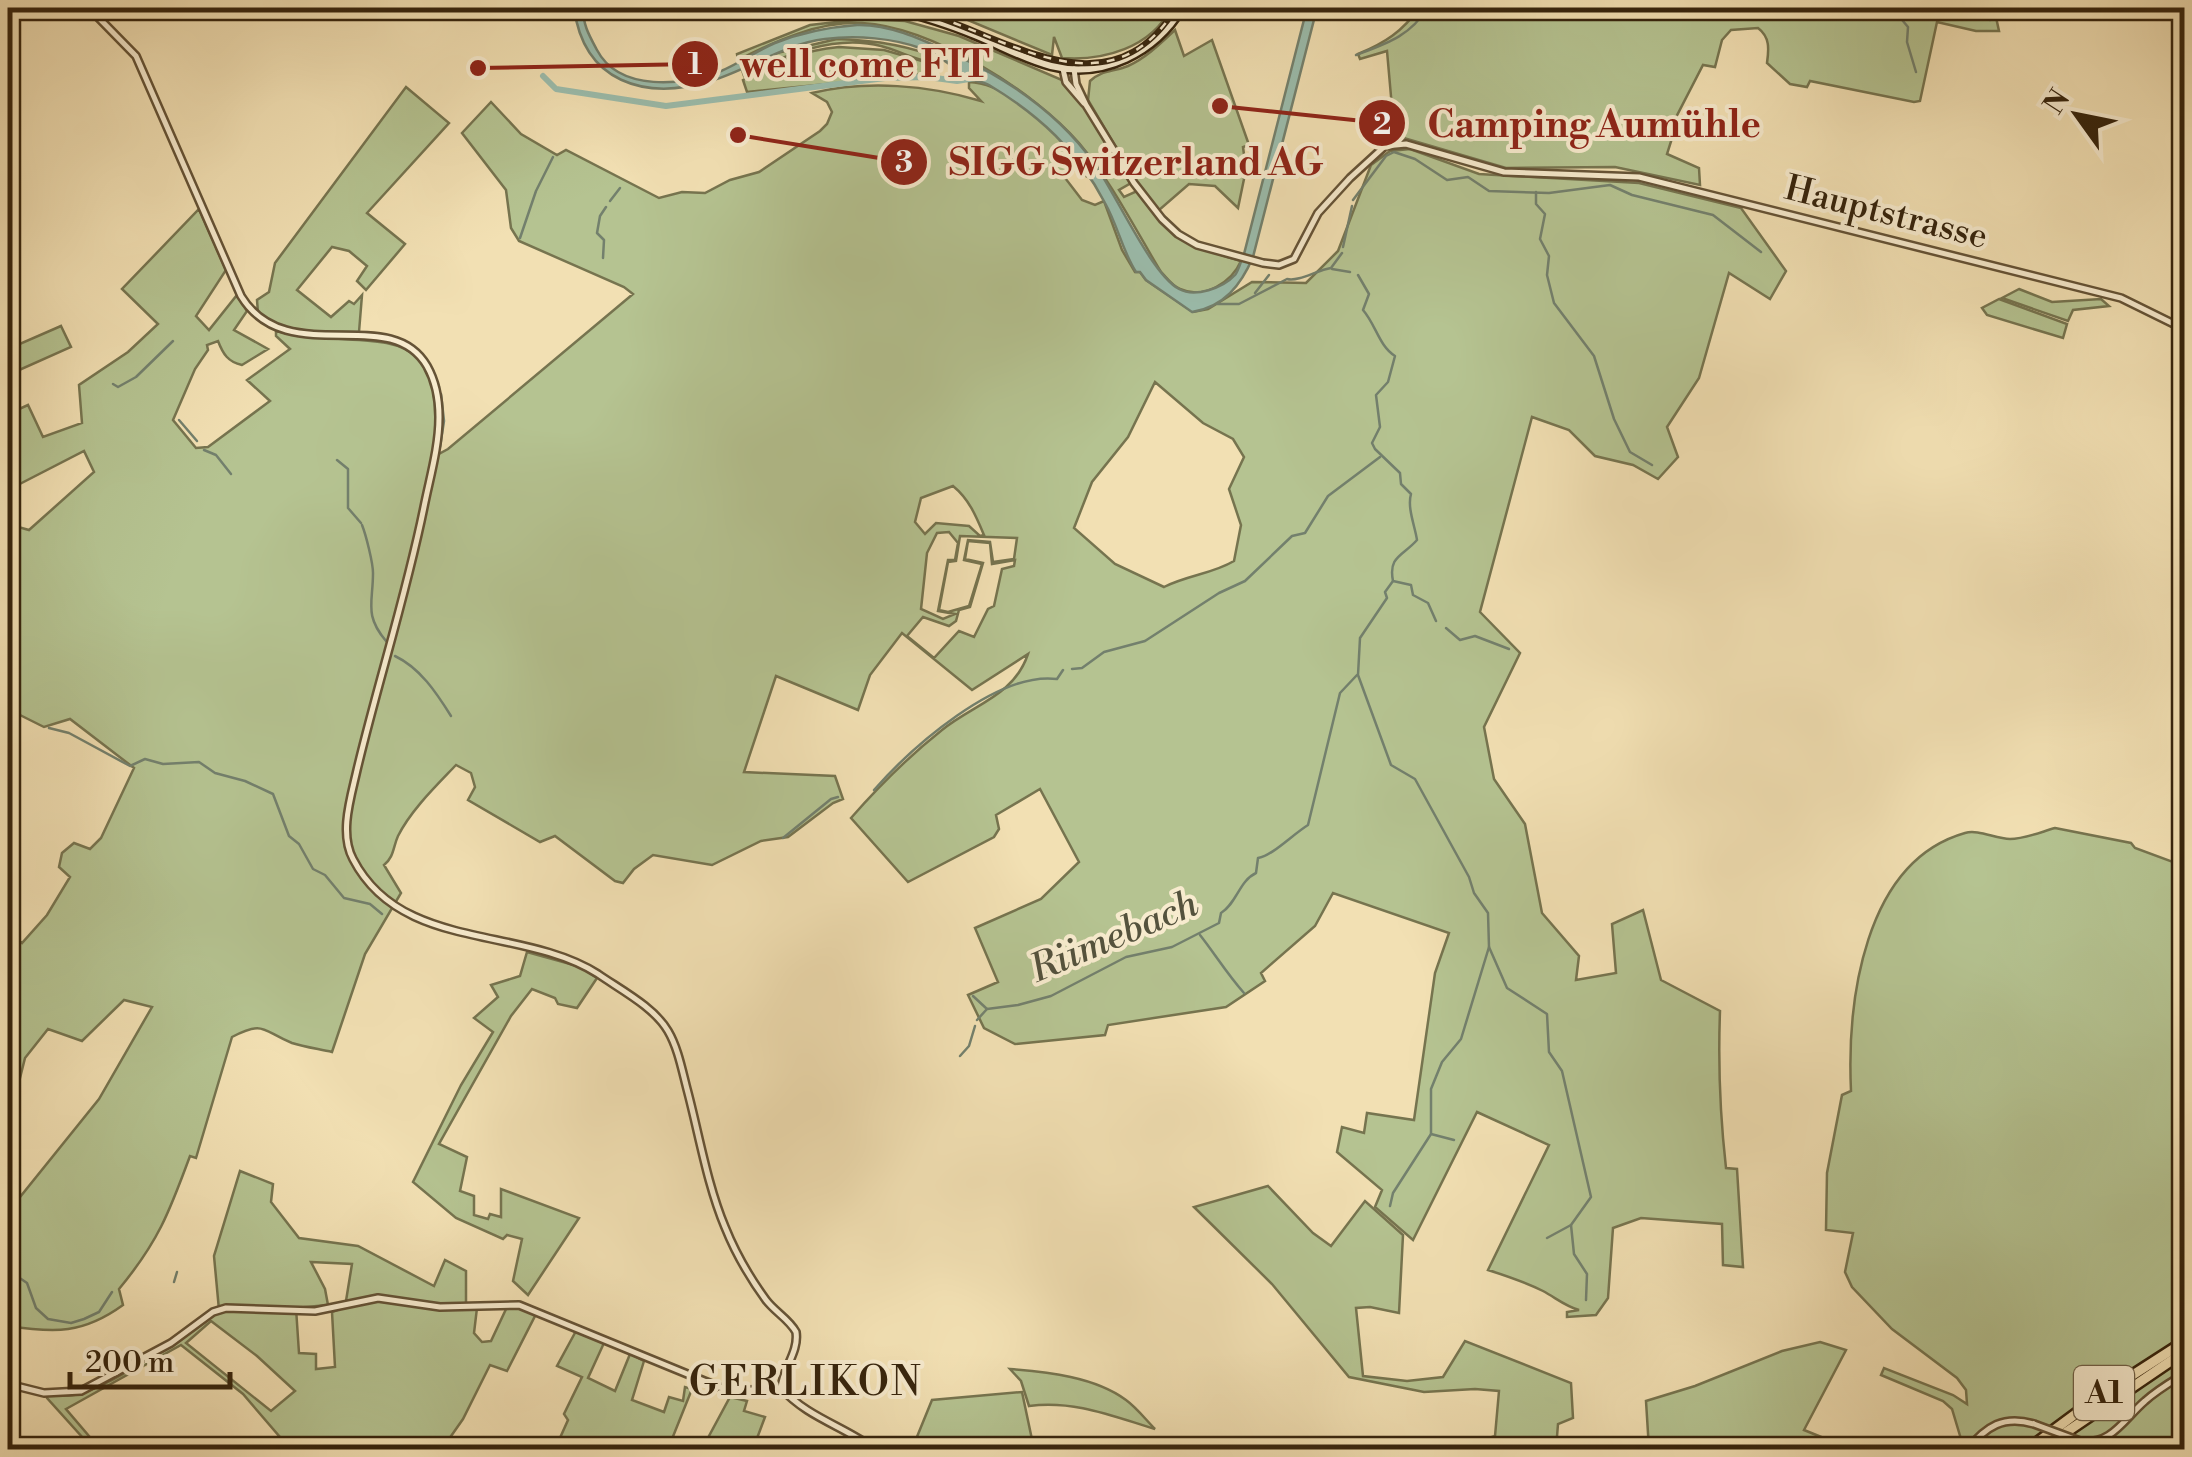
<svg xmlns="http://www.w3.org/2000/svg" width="2192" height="1457" font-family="'Libre Bodoni',serif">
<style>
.green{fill:#b5c391;stroke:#76744f;stroke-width:2.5;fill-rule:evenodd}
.water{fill:#9bbdad;stroke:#73806d;stroke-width:2.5}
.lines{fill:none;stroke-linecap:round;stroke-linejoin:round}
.stream{stroke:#73806d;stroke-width:2.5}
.canal{stroke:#9bbdad;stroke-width:6}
.tertiary-casing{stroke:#655336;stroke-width:10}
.secondary-casing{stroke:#36240d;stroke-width:11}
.motorway-casing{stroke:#36240d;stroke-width:14}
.tertiary{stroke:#f7ebce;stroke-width:5}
.secondary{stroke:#f7ebce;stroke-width:6}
.motorway{stroke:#f2e0b3;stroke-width:9}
.rail-casing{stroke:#36240d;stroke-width:6}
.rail{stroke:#f7ebce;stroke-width:2.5;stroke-dasharray:8;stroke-linecap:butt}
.tertiary-bridge-casing{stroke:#655336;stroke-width:10;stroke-linecap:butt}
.tertiary-bridge{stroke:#f7ebce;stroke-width:5}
.labels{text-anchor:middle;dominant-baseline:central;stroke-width:8;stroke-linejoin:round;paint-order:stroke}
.shield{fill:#f7ebce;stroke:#706047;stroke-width:2.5}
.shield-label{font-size:32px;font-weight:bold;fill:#36240d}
.street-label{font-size:35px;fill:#36240d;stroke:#f7ebce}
.water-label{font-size:38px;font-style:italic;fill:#54523d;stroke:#f7ebce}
.quarter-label{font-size:40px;letter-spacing:2.5px;fill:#36240d;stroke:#f7ebce}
.leader{fill:none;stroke:#8f2418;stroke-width:4}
.callout-dot{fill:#8f2418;stroke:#f7ebce;stroke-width:4}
.mark-label{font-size:30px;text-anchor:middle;font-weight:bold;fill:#fff}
.callout-label{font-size:38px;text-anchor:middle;font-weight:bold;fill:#8f2418;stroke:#f7ebce;stroke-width:8;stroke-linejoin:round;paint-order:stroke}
</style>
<rect width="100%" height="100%" fill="#f2e0b3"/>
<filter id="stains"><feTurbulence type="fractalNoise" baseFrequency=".002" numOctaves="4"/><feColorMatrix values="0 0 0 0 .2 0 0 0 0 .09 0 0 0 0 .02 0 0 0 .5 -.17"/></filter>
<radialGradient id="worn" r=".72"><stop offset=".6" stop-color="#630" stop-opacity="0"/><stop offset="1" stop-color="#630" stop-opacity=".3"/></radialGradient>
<g class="green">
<path d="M927 8H1171C1151 48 1103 61 1062 58L1054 37 1052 55 951 13Z"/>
<path d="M1419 8H1994L1999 31H1976L1937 22 1920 101 1914 102 1810 81 1807 87 1790 84 1767 63C1769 49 1770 37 1758 28L1731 30 1722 40 1715 67 1703 65 1670 129 1674 132 1667 154 1699 168 1700 185 1615 167 1506 168 1390 134 1393 119 1387 51 1360 59 1358 54C1385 43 1403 31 1419 8Z"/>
<path d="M863 19 905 21 959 36 1062 80 1090 115 1131 183 1119 190 1124 197 1137 191C1168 235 1190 247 1241 261 1232 282 1204 300 1180 289 1172 286 1167 278 1161 272 1135 229 1111 181 1079 143 1034 91 932 27 862 23 820 21 775 41 738 60L737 54 810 25Z"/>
<path d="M1175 30 1184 56 1212 40 1249 145 1243 147 1245 162 1240 164 1244 179 1238 208 1215 186 1189 184 1158 211 1137 183 1088 100 1090 81C1101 70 1114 72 1128 66 1146 58 1161 43 1175 30Z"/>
<path d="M837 39C873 40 908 45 941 59V64C922 63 900 51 881 46 836 34 783 55 744 76L742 70 777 53Z"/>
<path d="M839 47 884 50 929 63 926 74 747 92 743 80C775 63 803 50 839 47Z"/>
<path d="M969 82C1013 83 1069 144 1092 179L1084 175 1080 168 1062 174 1082 200 1095 205 1104 201 1122 250 1135 272H1140L1146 280 1193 312 1208 309 1252 282 1306 283 1338 251 1371 165 1390 151 1410 149 1479 174 1639 183 1741 208 1786 271 1770 299 1729 273 1699 378 1667 427 1678 457 1658 479 1633 465 1595 456 1569 430 1532 417 1480 612 1520 653 1484 727 1494 779 1525 824 1542 913 1579 956 1576 980 1616 973 1612 924 1643 910 1661 980 1720 1011C1718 1064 1720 1115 1726 1168L1737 1169 1743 1267 1723 1265 1722 1224 1641 1218 1613 1228 1608 1298 1596 1315 1567 1317V1312L1579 1310C1565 1306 1556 1298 1543 1291 1525 1282 1507 1276 1488 1270L1549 1145 1477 1112 1413 1240 1375 1207 1382 1190 1337 1152 1342 1127 1364 1133 1367 1113 1414 1120 1435 973 1449 933 1333 893 1315 926 1261 973 1265 981 1226 1007 1108 1025 1105 1035 1015 1044 984 1028 968 995 998 982 975 928 1041 899 1079 862 1040 789 996 815 999 829 994 837 908 882 851 818C879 786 908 757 942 730 974 704 1014 696 1028 654L972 690 902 633 870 675 858 710 776 676 744 772 835 776 843 799 833 803 788 837 761 841 712 865 653 855 634 869 623 883 615 881 555 836 540 842 468 800 475 787 471 773 456 765C436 786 411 810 398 836 393 847 394 857 384 865L401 893 365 954 332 1052C319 1049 304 1047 292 1043 262 1031 265 1020 232 1037L196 1158 190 1156C169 1213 158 1242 119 1289L123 1305C83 1334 55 1333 8 1326V1212L99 1099 152 1007 124 1000 82 1041 48 1029 25 1058 8 1126V934L22 943 47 915 70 877 59 867 62 853 74 843 90 849 101 838 134 768 70 719 44 727 8 709V516L13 519 11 525 29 530 94 472 84 451 8 490V414L28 405 43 437 82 423 79 385 128 352 158 324 122 289 199 209 226 270 196 316 209 330 237 295 247 311 234 330 268 349 242 365C228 362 223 354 218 341L207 345 208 350 195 369 173 420 196 448 208 447 270 401 247 380 290 349 276 336V331C376 354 446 306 435 456L448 449 633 294 624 287 519 241 511 228 506 190 462 133 491 102 521 134 557 155 566 150 659 198 682 192 705 193 730 180 759 172 820 131 827 124 832 112 827 102 812 93C867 80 928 85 981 101L969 88ZM1155 382 1203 423 1233 439 1244 457 1229 489 1241 525 1234 561C1212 574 1188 575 1164 587L1115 564 1074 528 1092 482 1128 437ZM953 486C969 499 976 516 984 535L980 536 969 526 936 523 925 534 915 522 921 498ZM949 532 958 543 955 560H948L938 611 955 614 943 619 921 609 927 553 937 533ZM960 536 1017 538 1014 559 993 562 990 542 968 540 964 560 982 564 969 606 948 612 939 610 948 562 956 561ZM968 541 990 543 992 564 1015 560 1014 566 1002 569 994 606 988 609 974 637 959 631 934 658 907 636 923 617 949 626 956 621 959 610 970 607 983 563 965 559Z"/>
<path d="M406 87 449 123 367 213 405 244 366 290 357 281 367 266 349 251 332 247 297 290 331 317 349 301 354 304 362 295 359 332C326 331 285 336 258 313L257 300 269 292 275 263Z"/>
<path d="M2019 289 2052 302 2101 299 2109 306 2073 310 2068 321 2002 298Z"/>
<path d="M1999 299 2067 324 2063 338 1987 315 1982 308Z"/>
<path d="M61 326 71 347 8 375V349Z"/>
<path d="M2055 828 2131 843 2135 848 2184 866V1449H2093L2092 1442 2080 1441 2069 1449H1964L1952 1409 1943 1401 1881 1375 1884 1368 1953 1395 1967 1404 1966 1390 1957 1378 1892 1329 1852 1287 1845 1272 1853 1233 1826 1230 1827 1173 1842 1095 1851 1091C1847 1003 1863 862 1965 833 1978 829 1996 839 2010 839 2024 839 2041 832 2055 828Z"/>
<path d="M527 952 581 967 597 978 577 1008 558 1004 555 998 532 989 511 1016 439 1144 467 1157 460 1191 474 1196V1215L488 1219 490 1214 501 1217V1189L579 1218 528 1295 513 1281 522 1239 507 1235 503 1239 456 1218 413 1182 461 1085 493 1032 474 1018 498 997 491 985 520 976Z"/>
<path d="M240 1171 273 1184 271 1202 299 1238 358 1246 434 1286 445 1260 466 1271V1308H477L474 1333 482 1342 491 1341 507 1307 522 1308 536 1314 507 1371 490 1365 463 1419 442 1449H255L279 1436 243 1394 181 1345 66 1409 100 1449H93L47 1398V1395C57 1395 68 1397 78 1394 118 1384 183 1335 219 1310L214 1256ZM311 1262 352 1264 345 1307 332 1312 335 1367 316 1369V1354L299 1353 296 1308 328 1305 325 1289ZM211 1321 257 1356 295 1391 271 1411 186 1343Z"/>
<path d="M1268 1186 1313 1233 1331 1246 1365 1201 1403 1235 1399 1313 1370 1307 1356 1308 1363 1376 1407 1381 1443 1377 1465 1341 1571 1383 1573 1418 1558 1424 1556 1449H1457L1495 1436 1499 1391 1475 1389 1424 1392 1349 1377 1272 1284 1194 1207Z"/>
<path d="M576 1331 604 1343 588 1378 615 1391 630 1354 644 1361 632 1400 664 1412 669 1397 683 1401 685 1387 692 1389 668 1449H555L568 1420 564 1414 582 1377 557 1366Z"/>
<path d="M1820 1342 1846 1350 1804 1430 1851 1449H1649L1646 1401 1695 1386 1782 1351Z"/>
<path d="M1010 1369C1048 1372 1095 1377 1126 1400 1137 1408 1146 1420 1155 1429 1112 1416 1074 1400 1029 1406L1021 1381Z"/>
<path d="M1022 1392 1034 1449H912L932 1400Z"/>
<path d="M730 1397 747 1401 744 1411 765 1417 753 1449H702Z"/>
</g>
<path class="water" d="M574 8H583C583 25 589 35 597 50 619 92 684 86 721 71 740 63 756 51 775 43 800 33 830 27 857 25 892 24 927 42 958 56 1011 81 1060 115 1094 163 1115 192 1151 274 1179 289 1195 298 1223 288 1235 275 1239 270 1241 260 1244 254L1307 8H1317L1253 257C1241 285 1224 307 1192 312L1146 280 1140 272H1136C1122 250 1118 226 1105 203 1078 151 1039 115 989 85 982 81 975 82 968 78 954 68 940 55 923 49 894 38 856 35 825 39 784 44 750 69 711 81 644 101 584 82 574 8Z"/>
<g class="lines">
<g class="stream">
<path d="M1892 8 1908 27 1907 42 1916 72"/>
<path d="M1959 8 1984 13 1990 20"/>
<path d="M1356 55C1385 44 1411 36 1427 8"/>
<path d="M1536 192V204L1545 214 1540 239 1549 256 1547 275 1554 303 1594 356 1614 419 1630 452 1652 465"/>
<path d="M1353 200 1386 156 1394 152 1415 159 1447 180 1468 177 1489 191 1549 193 1610 185 1632 195 1713 215 1761 252"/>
<path d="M610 201 620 188"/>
<path d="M520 238 536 191 553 157"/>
<path d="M1343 247 1352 206"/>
<path d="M603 258 604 240 597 233 600 216 606 207"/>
<path d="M1332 269 1350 272"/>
<path d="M1358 275 1369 294 1363 310C1376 325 1379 346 1395 356L1388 382 1376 395 1380 427 1372 443 1375 449 1400 473 1401 484 1411 494C1407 508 1415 526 1417 540 1403 556 1388 556 1393 581L1411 585 1413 595 1428 603 1436 621"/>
<path d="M1255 293 1269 275"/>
<path d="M1217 304H1239L1287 279C1299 282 1317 270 1331 268L1342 253"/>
<path d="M433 371 439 387"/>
<path d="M113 384 118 387 136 377 173 341"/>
<path d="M179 420 197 441"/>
<path d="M440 447 444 421 441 394"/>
<path d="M204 450 216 455 231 474"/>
<path d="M337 460 348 469V508L361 523"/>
<path d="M362 525C366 535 373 563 373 573 373 603 364 615 386 641"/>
<path d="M1393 581 1385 592 1387 598 1360 638 1358 675 1391 765 1415 779 1469 877 1474 893 1488 913 1489 947 1507 988 1547 1014 1549 1052 1562 1071 1591 1197 1571 1225 1574 1254 1587 1274 1586 1300"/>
<path d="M1446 628 1460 640 1475 636 1509 649"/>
<path d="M395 656C420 668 436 692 451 716"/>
<path d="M1072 669 1082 668 1104 652 1145 641 1219 593 1245 581 1292 536 1305 533 1328 496 1380 457"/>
<path d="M49 728 69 733 130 766 145 759 163 764 199 762 215 773 245 781 273 794 289 836 299 844 313 869 325 875 344 898 370 904 382 914"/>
<path d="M874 790C911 748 997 671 1057 679L1063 670"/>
<path d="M783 838 831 799 838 797"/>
<path d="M1200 935C1215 954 1227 974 1244 993"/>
<path d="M973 996 987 1009"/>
<path d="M977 1020 987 1009 1018 1005 1051 996 1126 957 1172 947 1219 923 1221 913C1237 903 1239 881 1256 873L1258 858C1272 856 1292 835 1308 825L1340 693 1357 675"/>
<path d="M960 1056 969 1046 975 1026"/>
<path d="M1431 1134 1454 1140"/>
<path d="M1390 1206 1393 1193 1431 1134V1089L1442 1062 1461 1039 1489 947"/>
<path d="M1547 1238 1571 1225"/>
<path d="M8 1270 27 1283 36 1308 48 1319 71 1323 84 1319 99 1312 112 1292"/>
<path d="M174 1282 177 1272"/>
</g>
<g class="canal">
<path d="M566 13 568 8"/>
<path d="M543 76 556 89 666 106 885 78 928 77 957 81 975 78"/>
</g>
<g class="tertiary-casing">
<g id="tertiary">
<path d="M89 8 136 56 241 296C287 371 390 302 427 366 436 382 439 400 439 417 439 447 430 477 424 507 406 596 378 682 357 770 351 797 339 833 353 859 401 952 521 925 598 974 621 990 654 1007 668 1031 678 1048 682 1070 687 1089 699 1134 707 1184 725 1227 735 1252 750 1278 766 1300 775 1312 789 1319 796 1332 799 1352 783 1368 781 1388"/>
<path d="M1063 69 1066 82 1084 103"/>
<path d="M1074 69 1076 84 1086 105 1134 183 1162 219 1178 234 1197 245 1263 263 1279 265 1294 259 1318 213 1350 178 1385 146 1406 144 1504 172 1639 177 2121 298 2184 329"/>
<path d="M8 1384 44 1393 81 1391 171 1343 213 1312 226 1308 315 1311 378 1298 440 1307 519 1305 719 1387 736 1391 781 1388"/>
<path d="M781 1388C808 1418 844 1426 876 1450"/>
<path d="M2080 1441C2111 1446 2124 1419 2145 1401 2157 1390 2171 1382 2184 1374"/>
<path d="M1967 1450C1986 1426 2004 1415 2034 1424"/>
</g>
</g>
<g class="secondary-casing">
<path id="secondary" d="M891 8C918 15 946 23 972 34 998 44 1023 59 1051 66 1103 79 1155 53 1182 8"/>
</g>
<g class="motorway-casing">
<g id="motorway">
<path d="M2027 1450 2097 1398 2184 1342"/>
<path d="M2040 1450 2184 1352"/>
</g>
</g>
<use href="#tertiary" class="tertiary"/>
<use href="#secondary" class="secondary"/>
<use href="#motorway" class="motorway"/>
<g class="rail-casing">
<path id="rail" d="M908 8C999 29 1106 121 1176 8"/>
</g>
<use href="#rail" class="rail"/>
<g class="tertiary-bridge-casing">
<path id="tertiary-bridge" d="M2034 1424 2080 1441"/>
</g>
<use href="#tertiary-bridge" class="tertiary-bridge"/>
</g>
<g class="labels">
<rect class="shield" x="2074" y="1366" width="60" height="54" rx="8"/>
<g class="shield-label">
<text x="2104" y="1393">A1</text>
</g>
<g class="street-label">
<text transform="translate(1886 213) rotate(14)">Hauptstrasse</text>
</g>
<g class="water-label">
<text transform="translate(1114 937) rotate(-23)">Riimebach</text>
</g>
<g class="quarter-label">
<text x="806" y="1383">GERLIKON</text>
</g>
</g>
<path class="leader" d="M478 68L695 64M1220 106L1382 123M738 135L904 162"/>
<g class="callout-dot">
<circle cx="478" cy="68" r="10"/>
<circle cx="1220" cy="106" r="10"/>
<circle cx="738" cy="135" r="10"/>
<circle cx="695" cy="64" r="25"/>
<circle cx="1382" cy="123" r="25"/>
<circle cx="904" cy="162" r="25"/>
</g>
<g class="mark-label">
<text x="695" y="74">1</text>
<text x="1382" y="134">2</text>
<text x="904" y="172">3</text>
</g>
<g class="callout-label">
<text x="865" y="77">well come FIT</text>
<text x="1594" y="137">Camping Aumühle</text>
<text x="1136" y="175">SIGG Switzerland AG</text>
</g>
<rect width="2192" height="1457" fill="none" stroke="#f2e0b3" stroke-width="40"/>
<rect x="10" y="10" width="2172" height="1437" fill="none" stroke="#36240d" stroke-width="5"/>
<rect x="20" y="20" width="2152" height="1417" fill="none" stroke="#36240d" stroke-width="2.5"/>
<g transform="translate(2077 115) rotate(303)" stroke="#f7ebce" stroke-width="8" paint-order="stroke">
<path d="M0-8L18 38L0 25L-18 38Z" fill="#36240d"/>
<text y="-15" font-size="28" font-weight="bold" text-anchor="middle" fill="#36240d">N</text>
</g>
<path d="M70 1372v15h160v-15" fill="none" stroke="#36240d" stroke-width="5"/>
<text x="85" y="1372" font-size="30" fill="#36240d" stroke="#f7ebce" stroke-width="8" paint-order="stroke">200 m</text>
<rect width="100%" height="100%" filter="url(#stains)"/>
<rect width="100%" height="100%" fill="url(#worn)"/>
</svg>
